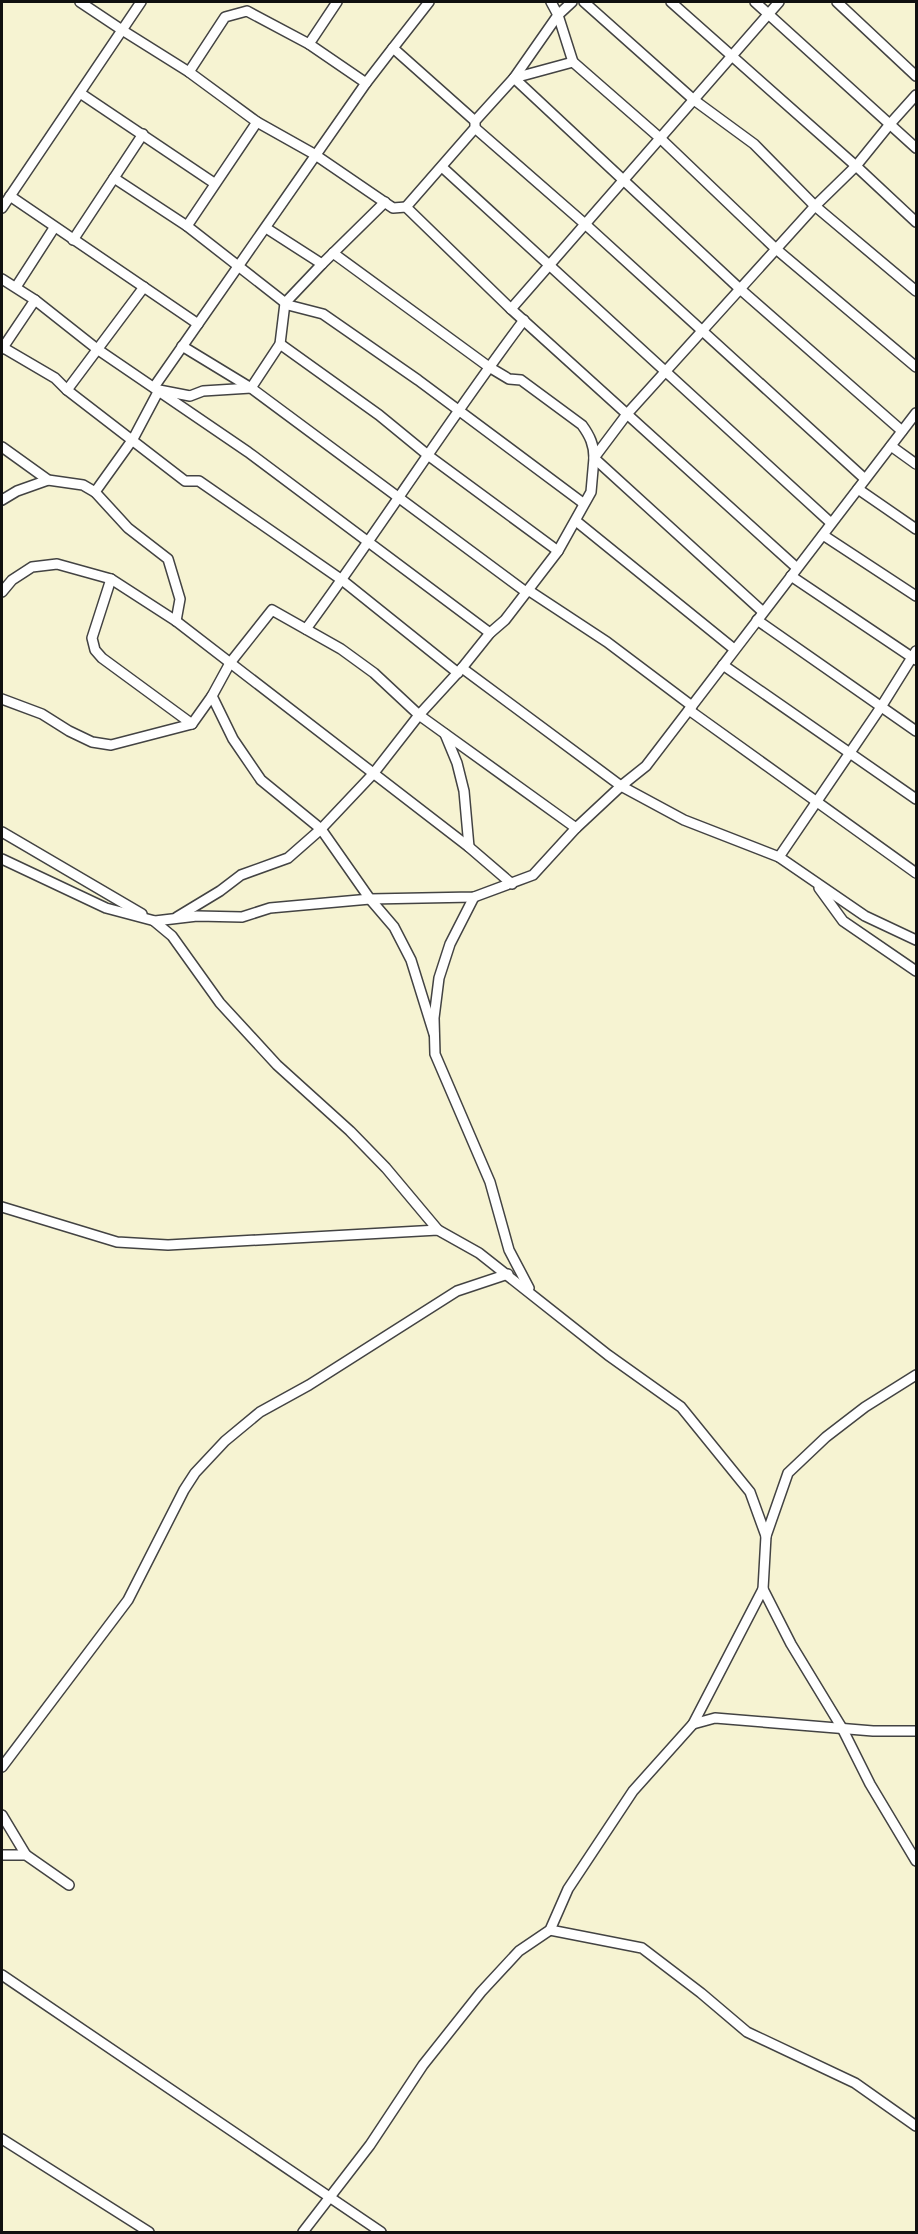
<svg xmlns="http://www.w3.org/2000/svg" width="918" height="2234" font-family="Georgia,serif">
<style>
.farmland{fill:#f6f3d2}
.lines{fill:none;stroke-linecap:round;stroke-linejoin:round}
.minor-casing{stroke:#434343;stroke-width:12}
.minor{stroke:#fff;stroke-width:9}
</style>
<rect width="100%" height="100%" fill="#fffdf3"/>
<rect class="farmland" x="2" y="2" width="914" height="2230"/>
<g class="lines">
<g class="minor-casing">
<g id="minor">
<path d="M80 2 122 30 189 72 257 122 314 154 393 208 406 207 511 309 797 568"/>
<path d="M429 2 393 48 475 121"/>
<path d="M551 2 558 15 573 62"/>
<path d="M584 2 694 100 754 144 815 206 916 291"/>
<path d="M671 2 856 166 916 222"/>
<path d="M755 2 916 148"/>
<path d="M837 2 916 76"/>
<path d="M189 72 225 17 247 11 309 44"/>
<path d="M514 78 740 289 902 431"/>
<path d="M514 78 573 62 660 138 776 249 916 367"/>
<path d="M366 83 393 48"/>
<path d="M80 93 214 183"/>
<path d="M475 128 585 224 865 479"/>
<path d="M442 167 831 523"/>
<path d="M114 178 187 226 288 305 323 314 418 380 583 503"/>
<path d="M10 196 198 324"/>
<path d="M406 207 475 128V121L514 78 558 15 572 2"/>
<path d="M2 208 141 2"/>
<path d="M187 226 257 122"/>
<path d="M266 228 322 264"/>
<path d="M73 240 143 134"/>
<path d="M333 253 489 367 509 379 521 380 582 425C590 436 594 445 594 458L763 612"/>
<path d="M2 279 35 300 97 349 248 452 490 633"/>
<path d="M16 287 54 228"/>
<path d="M511 309 779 2"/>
<path d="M280 344 379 415 429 456 558 551"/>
<path d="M182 346 251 388 526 592"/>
<path d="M2 347 55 378 67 390 185 481H199L342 580 458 673"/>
<path d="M2 349 35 300"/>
<path d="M154 387 366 83 309 44 337 2"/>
<path d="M67 390 144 287"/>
<path d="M891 446 916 464"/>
<path d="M2 447 48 480 83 485 95 492 128 528 168 559 180 599 176 621"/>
<path d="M858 489 916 529"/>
<path d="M95 492 133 439 159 390 190 396 203 391 251 388 280 344 285 303 322 264 385 202"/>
<path d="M2 500 17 491 48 480"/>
<path d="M576 521 734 649"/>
<path d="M823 535 916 596"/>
<path d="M791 576 916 660"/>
<path d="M111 579 92 638 95 650 102 658 192 724"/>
<path d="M528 590 607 642 692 706"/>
<path d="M2 592 12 580 32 567 57 564 111 579 176 621 469 847 512 884"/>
<path d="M757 620 916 731"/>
<path d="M306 629C381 527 448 421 524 320"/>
<path d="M723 665 916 799"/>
<path d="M462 668 621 786 684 820 779 857 865 916 916 940"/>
<path d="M2 699 42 714 69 731 92 742 111 745 192 724 212 696"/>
<path d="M689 710 916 873"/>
<path d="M445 734 457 763 464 791 469 847"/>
<path d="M2 832 142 914"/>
<path d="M779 857 881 707 916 651"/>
<path d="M2 859 106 908 155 921 197 916 242 917 270 908 370 899 474 897 533 875 576 828 621 786 646 766 916 413"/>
<path d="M819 888 843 921 916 971"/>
<path d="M474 897 450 944 439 978 434 1018 435 1054 490 1182 509 1250 529 1288"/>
<path d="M177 917 220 891 241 875 288 858 321 829 373 774 419 715 462 668 490 633 505 620 558 551 591 492 594 458 627 414 815 206 856 166 890 124 916 95"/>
<path d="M154 921 172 936 220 1003 277 1065 350 1131 386 1168 438 1230"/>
<path d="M434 1034 411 960 394 927 370 899 321 829 261 780 233 739 212 696 230 663 272 610 341 649 374 673 419 715 576 828"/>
<path d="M2 1207 117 1242 168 1245 438 1230 479 1253 608 1355 681 1407 750 1492 766 1536"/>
<path d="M763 1589 791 1644 842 1728 870 1784 916 1861"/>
<path d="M693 1724 715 1718 873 1731H916"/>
<path d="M2 1767 128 1600 184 1490 195 1473 225 1441 260 1412 309 1385 457 1291 508 1274"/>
<path d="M2 1815 26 1855"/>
<path d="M2 1855H26L69 1885"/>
<path d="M550 1930 642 1948 701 1993 747 2032 855 2083 916 2126"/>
<path d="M2 1975 381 2232"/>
<path d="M2 2139 149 2232"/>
<path d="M303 2232 370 2145 423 2065 481 1992 519 1951 550 1930 568 1889 633 1791 693 1724 763 1589 766 1536 788 1473 826 1437 865 1407 916 1375"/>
</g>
</g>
<use href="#minor" class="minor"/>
</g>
<rect width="918" height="2234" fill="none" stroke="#101010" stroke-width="6"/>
</svg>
